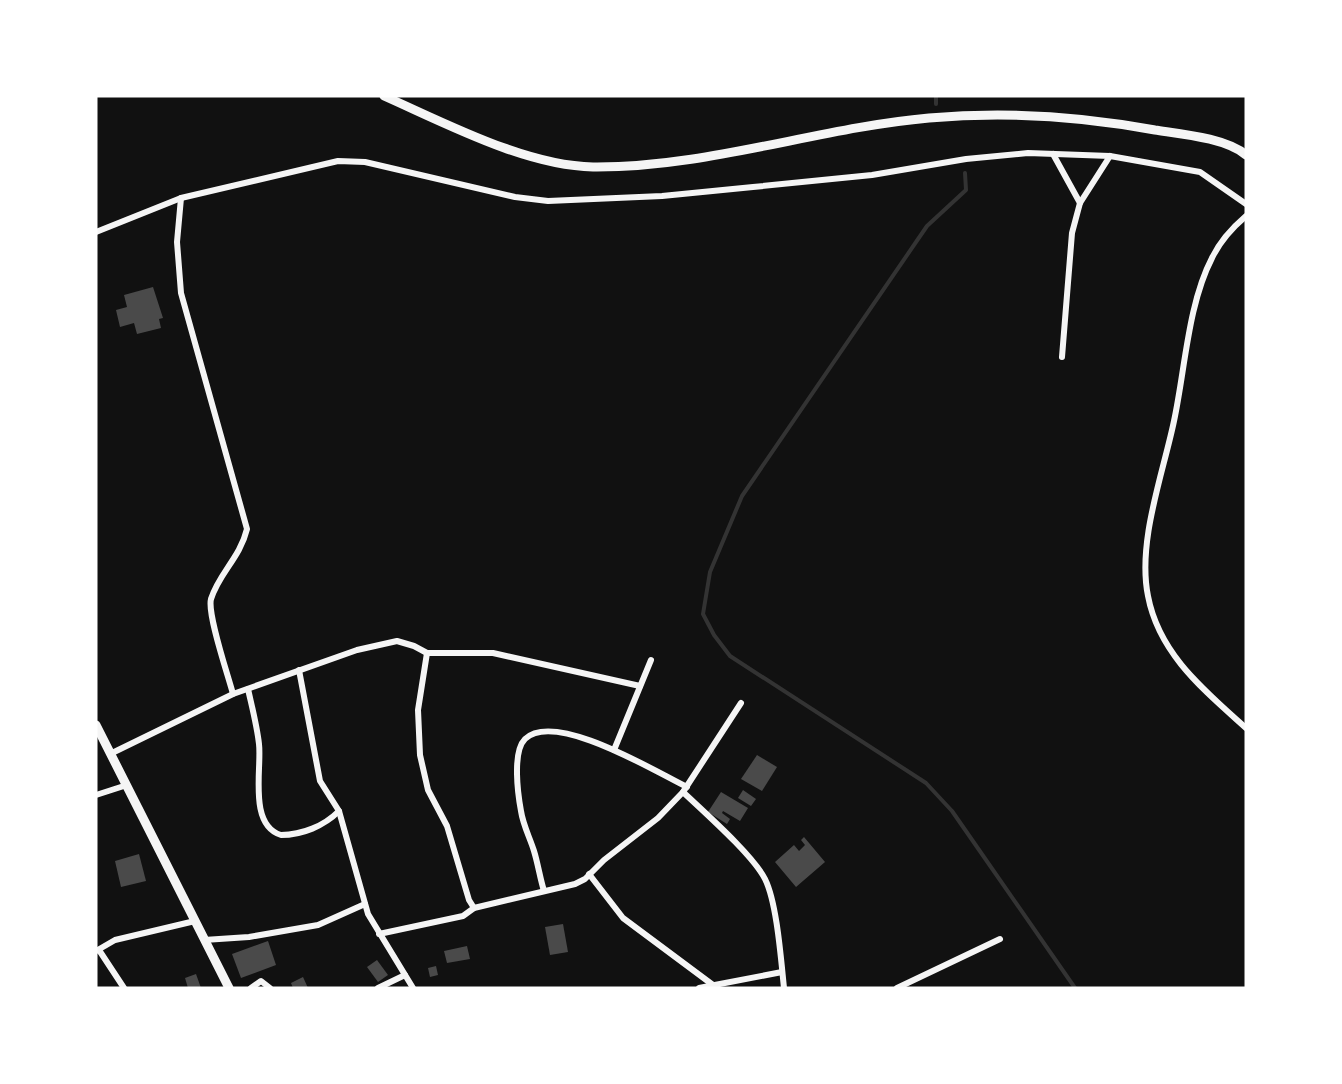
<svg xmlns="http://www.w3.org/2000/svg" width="1342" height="1084" font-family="'Alegreya Sans',sans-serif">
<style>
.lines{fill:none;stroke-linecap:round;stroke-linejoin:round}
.stream{stroke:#333;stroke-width:4}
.building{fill:#4a4a4a}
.minor{stroke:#f5f5f5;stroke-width:6}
.tertiary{stroke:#f5f5f5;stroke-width:9}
</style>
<rect width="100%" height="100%" fill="#111"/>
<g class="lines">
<g class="stream">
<path d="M936 96V104"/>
<path d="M965 173 966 190 927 226 742 496 710 572 703 614 714 635 730 656 926 783 952 811 1075 988"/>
</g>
</g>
<g class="building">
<path d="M153 287 163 318 159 319 161 328 137 334 134 323 120 327 116 310 127 307 124 295Z"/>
<path d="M757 755 777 767 762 791 741 779Z"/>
<path d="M743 790 756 799 751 806 738 798Z"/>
<path d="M721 792 748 808 740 821 723 811 722 813 730 819 727 824 708 812Z"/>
<path d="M804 837 825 862 796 887 775 862 794 845 799 851 805 845 801 840Z"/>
<path d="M139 854 146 881 121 887 115 861Z"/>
<path d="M563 924 568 952 550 955 545 927Z"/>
<path d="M268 941 276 965 241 978 232 954Z"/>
<path d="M467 946 470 959 447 963 444 951Z"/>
<path d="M377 960 388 975 378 982 367 967Z"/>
<path d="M436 966 438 975 430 977 428 968Z"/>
<path d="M196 974 201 988H188L185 978Z"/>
<path d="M303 977 308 988H293L291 983Z"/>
</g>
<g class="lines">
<g class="minor">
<path d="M1053 154 1080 203"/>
<path d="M181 198 177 242 181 293 247 529C240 558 219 573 211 599 207 614 228 675 233 694"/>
<path d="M1246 216C1232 228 1220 241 1212 258 1188 304 1185 370 1174 421 1163 474 1137 542 1148 596 1159 654 1204 690 1246 728"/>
<path d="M96 232 181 198 338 161 365 162 515 197 548 201 662 196 753 187 872 175 966 159 1028 153 1110 156 1200 172 1246 204"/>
<path d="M1062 357 1072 233 1080 203 1110 156"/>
<path d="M427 653 418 710 420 755 428 790 447 826 469 900 474 908"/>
<path d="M299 670 320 781 339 811 368 914 413 988"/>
<path d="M248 689C252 707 257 726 259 744 262 768 248 825 281 835 302 835 324 826 339 811"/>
<path d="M614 750 651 660"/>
<path d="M110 754 233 694 357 650 397 641 414 646 427 653H493L640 686"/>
<path d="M683 792C704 812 753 855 765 879 777 903 781 960 784 988"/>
<path d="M96 795 127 785"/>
<path d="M589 874 623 918 713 985"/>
<path d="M544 891C540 878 538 864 534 851 530 838 523 825 521 811 518 795 512 752 525 739 555 710 656 772 687 787"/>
<path d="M379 934 463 916 474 908 575 884 585 879 604 860 658 818 683 792 741 703"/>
<path d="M204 940 249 937 318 925 365 904"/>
<path d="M99 950 124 988"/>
<path d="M96 951 115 940 195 921"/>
<path d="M251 988 261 981 270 988"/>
<path d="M378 988 405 975"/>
<path d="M699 988 782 972"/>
<path d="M897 988 1000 939"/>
</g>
<g class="tertiary">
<path d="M384 96C445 123 526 166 593 167 707 168 817 128 929 118 1006 111 1080 116 1155 130 1181 134 1226 138 1246 155"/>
<path d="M96 725 229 988"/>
</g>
</g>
<rect width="1342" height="1084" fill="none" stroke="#ffffff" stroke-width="195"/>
</svg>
